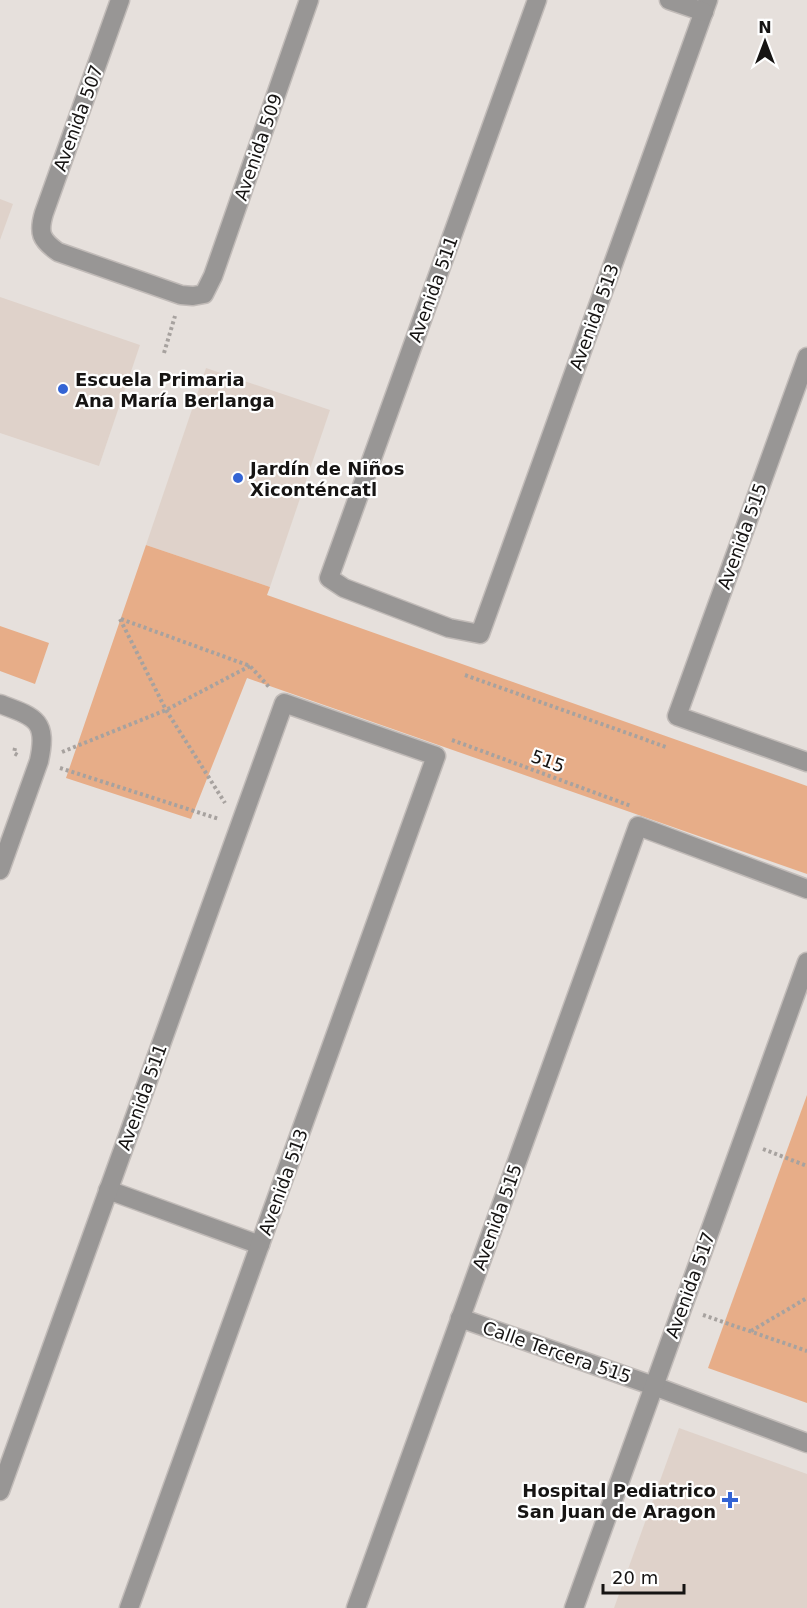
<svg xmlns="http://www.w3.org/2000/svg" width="807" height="1608" font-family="'DejaVu Sans',sans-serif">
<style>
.built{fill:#dfd2ca}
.green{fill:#e7ad88}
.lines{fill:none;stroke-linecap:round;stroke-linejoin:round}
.minor-casing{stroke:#c1bbb8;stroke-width:21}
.path{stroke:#a7a29f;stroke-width:4;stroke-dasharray:3 3;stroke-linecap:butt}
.minor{stroke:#989695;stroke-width:18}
.poi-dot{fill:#3464d4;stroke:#fff;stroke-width:2}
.labels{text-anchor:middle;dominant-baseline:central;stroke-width:4.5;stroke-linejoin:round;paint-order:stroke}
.street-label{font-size:18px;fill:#161413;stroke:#fff}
.poi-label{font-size:18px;font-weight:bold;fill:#161413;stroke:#fff;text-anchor:start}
</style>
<rect width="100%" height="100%" fill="#e6e0dc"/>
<g class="built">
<path d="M0 199 13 204 0 240Z"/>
<path d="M0 297 140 345 99 466 0 433Z"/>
<path d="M206 368 330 410 270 587 146 545Z"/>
<path d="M679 1428 807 1474V1608H614Z"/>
</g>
<g class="green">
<path d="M146 545 270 587 267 595 807 786V874L247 678 191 819 66 778Z"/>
<path d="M0 626 49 643 35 684 0 671Z"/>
<path d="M807 1095V1403L708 1368Z"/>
</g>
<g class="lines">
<g class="minor-casing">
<g id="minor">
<path d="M120 0 44 213C38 233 41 240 58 252L181 295 193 296 204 294 213 276 309 0"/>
<path d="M537 0 329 578 344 588 449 628 480 634 708 0"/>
<path d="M669 0 704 12"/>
<path d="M807 357 677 716 807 762"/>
<path d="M0 704C35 717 48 720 39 761L0 870"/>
<path d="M108 1190 260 1245"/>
<path d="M460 1318 654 1386 807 1443"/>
<path d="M0 1491 284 703 436 756 129 1608"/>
<path d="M356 1608 638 826 807 889"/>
<path d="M574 1608 807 962"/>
</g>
</g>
<g class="path">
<path d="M164 353 175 316"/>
<path d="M120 619 166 710 225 803"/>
<path d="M121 619 250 666 270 688"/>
<path d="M465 675 666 747"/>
<path d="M452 740 631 806"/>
<path d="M15 748 14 753 19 756"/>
<path d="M62 752 166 710 250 666"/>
<path d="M60 768 219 819"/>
<path d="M763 1149 807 1166"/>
<path d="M703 1315 807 1351"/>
<path d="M751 1331 807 1298"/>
</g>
<use href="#minor" class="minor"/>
</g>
<g class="poi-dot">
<circle cx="63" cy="389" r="6"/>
<circle cx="238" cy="478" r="6"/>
<path d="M727 1491h6v6h6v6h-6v6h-6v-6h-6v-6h6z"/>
</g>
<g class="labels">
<g class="street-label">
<text transform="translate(78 118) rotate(-70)">Avenida 507</text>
<text transform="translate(258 147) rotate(-71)">Avenida 509</text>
<text transform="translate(433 289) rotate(-70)">Avenida 511</text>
<text transform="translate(594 317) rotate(-70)">Avenida 513</text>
<text transform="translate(742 536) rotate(-70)">Avenida 515</text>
<text transform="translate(548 761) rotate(20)">515</text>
<text transform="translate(142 1097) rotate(-70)">Avenida 511</text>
<text transform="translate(283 1182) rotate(-70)">Avenida 513</text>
<text transform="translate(497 1217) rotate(-70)">Avenida 515</text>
<text transform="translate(690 1285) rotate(-70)">Avenida 517</text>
<text transform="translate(557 1352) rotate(19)">Calle Tercera 515</text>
</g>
<g class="poi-label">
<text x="75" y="379">Escuela Primaria<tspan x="75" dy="21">Ana María Berlanga</tspan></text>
<text x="250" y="468">Jardín de Niños<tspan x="250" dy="21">Xiconténcatl</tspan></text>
<text x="716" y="1490" text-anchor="end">Hospital Pediatrico<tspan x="716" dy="21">San Juan de Aragon</tspan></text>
</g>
</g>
<g transform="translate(765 42)" stroke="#ffffff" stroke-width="4.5" paint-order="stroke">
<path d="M0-4.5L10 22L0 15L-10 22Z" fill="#161413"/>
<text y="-9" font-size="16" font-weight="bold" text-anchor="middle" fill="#161413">N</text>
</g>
<path d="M603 1584v9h81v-9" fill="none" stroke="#161413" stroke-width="3"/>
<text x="612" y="1584" font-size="18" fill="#161413" stroke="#ffffff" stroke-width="4.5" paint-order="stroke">20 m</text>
</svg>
